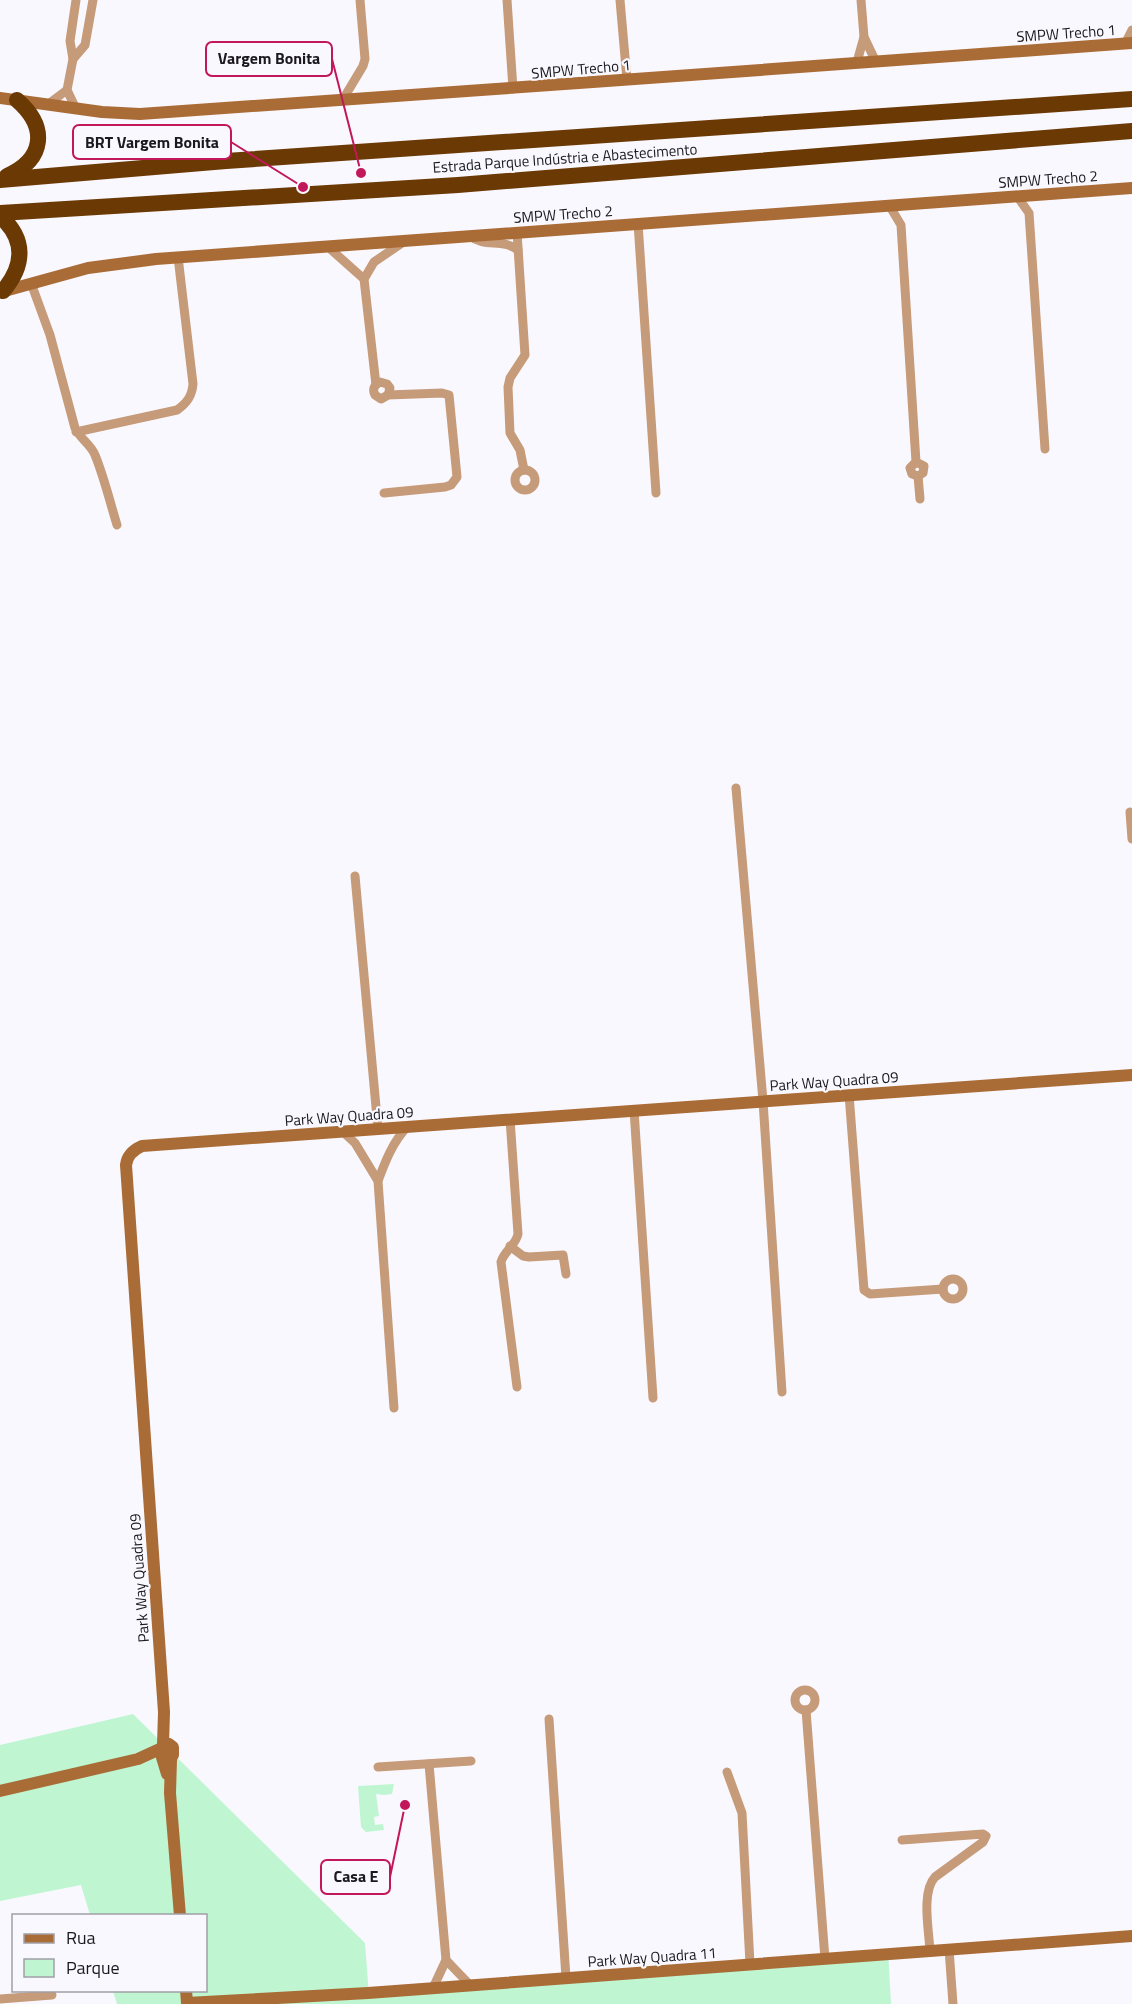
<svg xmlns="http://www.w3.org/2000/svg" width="1132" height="2004" font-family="'Titillium Web',sans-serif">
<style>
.green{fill:#bff6d1}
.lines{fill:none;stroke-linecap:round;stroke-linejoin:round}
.street{stroke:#c69b79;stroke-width:9}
.secondary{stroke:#aa6c36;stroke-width:12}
.highway{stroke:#6b3903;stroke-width:16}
.labels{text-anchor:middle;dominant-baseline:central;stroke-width:4.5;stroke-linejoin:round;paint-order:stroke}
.street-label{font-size:15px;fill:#1a191e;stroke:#faf8ff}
.leader{fill:none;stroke:#c2185b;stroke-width:2}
.callout-dot{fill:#c2185b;stroke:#faf8ff;stroke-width:2}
.callout{fill:#faf8ff;stroke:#c2185b;stroke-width:2}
.callout-label{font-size:16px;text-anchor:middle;font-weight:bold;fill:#1a191e}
</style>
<rect width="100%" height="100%" fill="#faf8ff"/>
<g class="green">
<path d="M133 1714 365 1943 369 1995 888 1949 891 2004H117L113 1991 206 1990V1916L90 1915 81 1885 0 1901V1745Z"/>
<path d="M394 1784 392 1794 384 1795 376 1794 379 1816 374 1817 375 1825 383 1824 384 1830 366 1832 361 1827 358 1786Z"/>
</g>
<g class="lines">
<g class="street">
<path d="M507 0 513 89"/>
<path d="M620 0 627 80"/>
<path d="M861 0 864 37 875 60"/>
<path d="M1125 44 1132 30"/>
<path d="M73 59 85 45 93 0"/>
<path d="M857 62 864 37"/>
<path d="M342 101 363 66 365 59 360 0"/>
<path d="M47 105 67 90"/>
<path d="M76 109 67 90 73 59 70 41 76 0"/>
<path d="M1017 196 1029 213 1045 449"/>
<path d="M889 205 901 225 916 462 910 468 912 474 918 476 923 473 924 466 916 462"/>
<path d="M638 223 656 493"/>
<path d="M517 232 525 355 510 378 508 387 510 433 520 450 524 470"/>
<path d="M470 236C485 248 502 238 518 250"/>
<path d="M327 246 364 279"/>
<path d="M31 283 50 335 75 428C80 439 91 444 95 455 104 477 110 502 117 525"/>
<path d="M376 385 364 279 374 262 402 243"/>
<path d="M76 432 177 410C187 403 192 396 193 384L178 257"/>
<circle cx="525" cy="480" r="10"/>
<path d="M918 476 920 499"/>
<path d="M384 493 445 487 451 485 457 477 449 395 442 393 388 395 381 399 375 395C372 389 374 385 380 382L387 384 390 388 388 395"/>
<path d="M736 788 763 1101 782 1392"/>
<path d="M1130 812 1132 839"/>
<path d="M355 876 378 1129"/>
<path d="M849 1094 864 1290 870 1294 943 1289"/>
<path d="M634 1110 653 1398"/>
<path d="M510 1119 518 1234C516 1245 504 1251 501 1262L517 1387"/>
<path d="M342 1131 355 1143 378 1181 394 1408"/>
<path d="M378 1181C385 1162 393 1141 408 1126"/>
<path d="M510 1246 523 1256 529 1257 563 1255 566 1274"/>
<circle cx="953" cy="1289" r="10"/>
<circle cx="805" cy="1700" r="10"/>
<path d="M806 1710 825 1959"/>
<path d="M549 1719 566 1978"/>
<path d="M429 1764 446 1960 433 1988"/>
<path d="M378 1767 471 1761"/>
<path d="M727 1772 742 1813 750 1964"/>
<path d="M902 1840 983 1834 986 1836 983 1842 935 1877C921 1892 929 1931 930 1951"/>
<path d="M949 1949 953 2004"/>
<path d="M446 1960 470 1985"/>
<path d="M0 1999 52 1995"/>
</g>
<g class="secondary">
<path d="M0 98 102 112 140 114C471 93 801 65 1132 43"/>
<path d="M1 292 88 268 156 259 1132 188"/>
<path d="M163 1745 164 1712 126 1165C127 1156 133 1150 142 1146L1132 1075"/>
<path d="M171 1760 170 1793 180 1916"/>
<path d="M165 1762 169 1761 173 1755V1747L169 1744 163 1745 161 1754 167 1774"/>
<path d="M0 1791 138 1759 162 1748"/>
<path d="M186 1990 187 2003 368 1993 1132 1936"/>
</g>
<g class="highway">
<path d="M7 176C45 159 48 127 17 100"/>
<path d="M0 180 226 161 1132 99"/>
<path d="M0 213 458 185 1132 131"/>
<path d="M0 216C26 239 25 265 3 291"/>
</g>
</g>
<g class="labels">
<g class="street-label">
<text transform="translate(1066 33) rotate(-4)">SMPW Trecho 1</text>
<text transform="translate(581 69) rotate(-5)">SMPW Trecho 1</text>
<text transform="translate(565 158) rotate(-4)">Estrada Parque Indústria e Abastecimento</text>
<text transform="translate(1048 179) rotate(-4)">SMPW Trecho 2</text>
<text transform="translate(563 214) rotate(-4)">SMPW Trecho 2</text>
<text transform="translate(834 1081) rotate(-4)">Park Way Quadra 09</text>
<text transform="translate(349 1116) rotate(-4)">Park Way Quadra 09</text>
<text transform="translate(139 1578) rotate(-94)">Park Way Quadra 09</text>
<text transform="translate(652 1957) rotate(-4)">Park Way Quadra 11</text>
</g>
</g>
<path class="leader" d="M361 173L332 59M303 187L231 142M405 1805L390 1877"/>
<g class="callout-dot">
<circle cx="361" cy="173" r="6"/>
<circle cx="303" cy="187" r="6"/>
<circle cx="405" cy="1805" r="6"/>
</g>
<g class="callout">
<rect x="206" y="42" width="126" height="34" rx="6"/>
<rect x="73" y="125" width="158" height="34" rx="6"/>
<rect x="321" y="1860" width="69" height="34" rx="6"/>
</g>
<g class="callout-label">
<text x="269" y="64">Vargem Bonita</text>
<text x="152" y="148">BRT Vargem Bonita</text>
<text x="356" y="1882">Casa E</text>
</g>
<rect x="12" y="1914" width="195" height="78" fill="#faf8ff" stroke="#a09fa5" stroke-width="1.5"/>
<rect x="24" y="1934" width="30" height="9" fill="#aa6c36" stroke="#a09fa5" stroke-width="1.5"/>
<text x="66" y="1944" font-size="18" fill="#1a191e">Rua</text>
<rect x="24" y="1959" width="30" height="18" fill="#bff6d1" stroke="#a09fa5" stroke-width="1.5"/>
<text x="66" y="1974" font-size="18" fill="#1a191e">Parque</text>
</svg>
